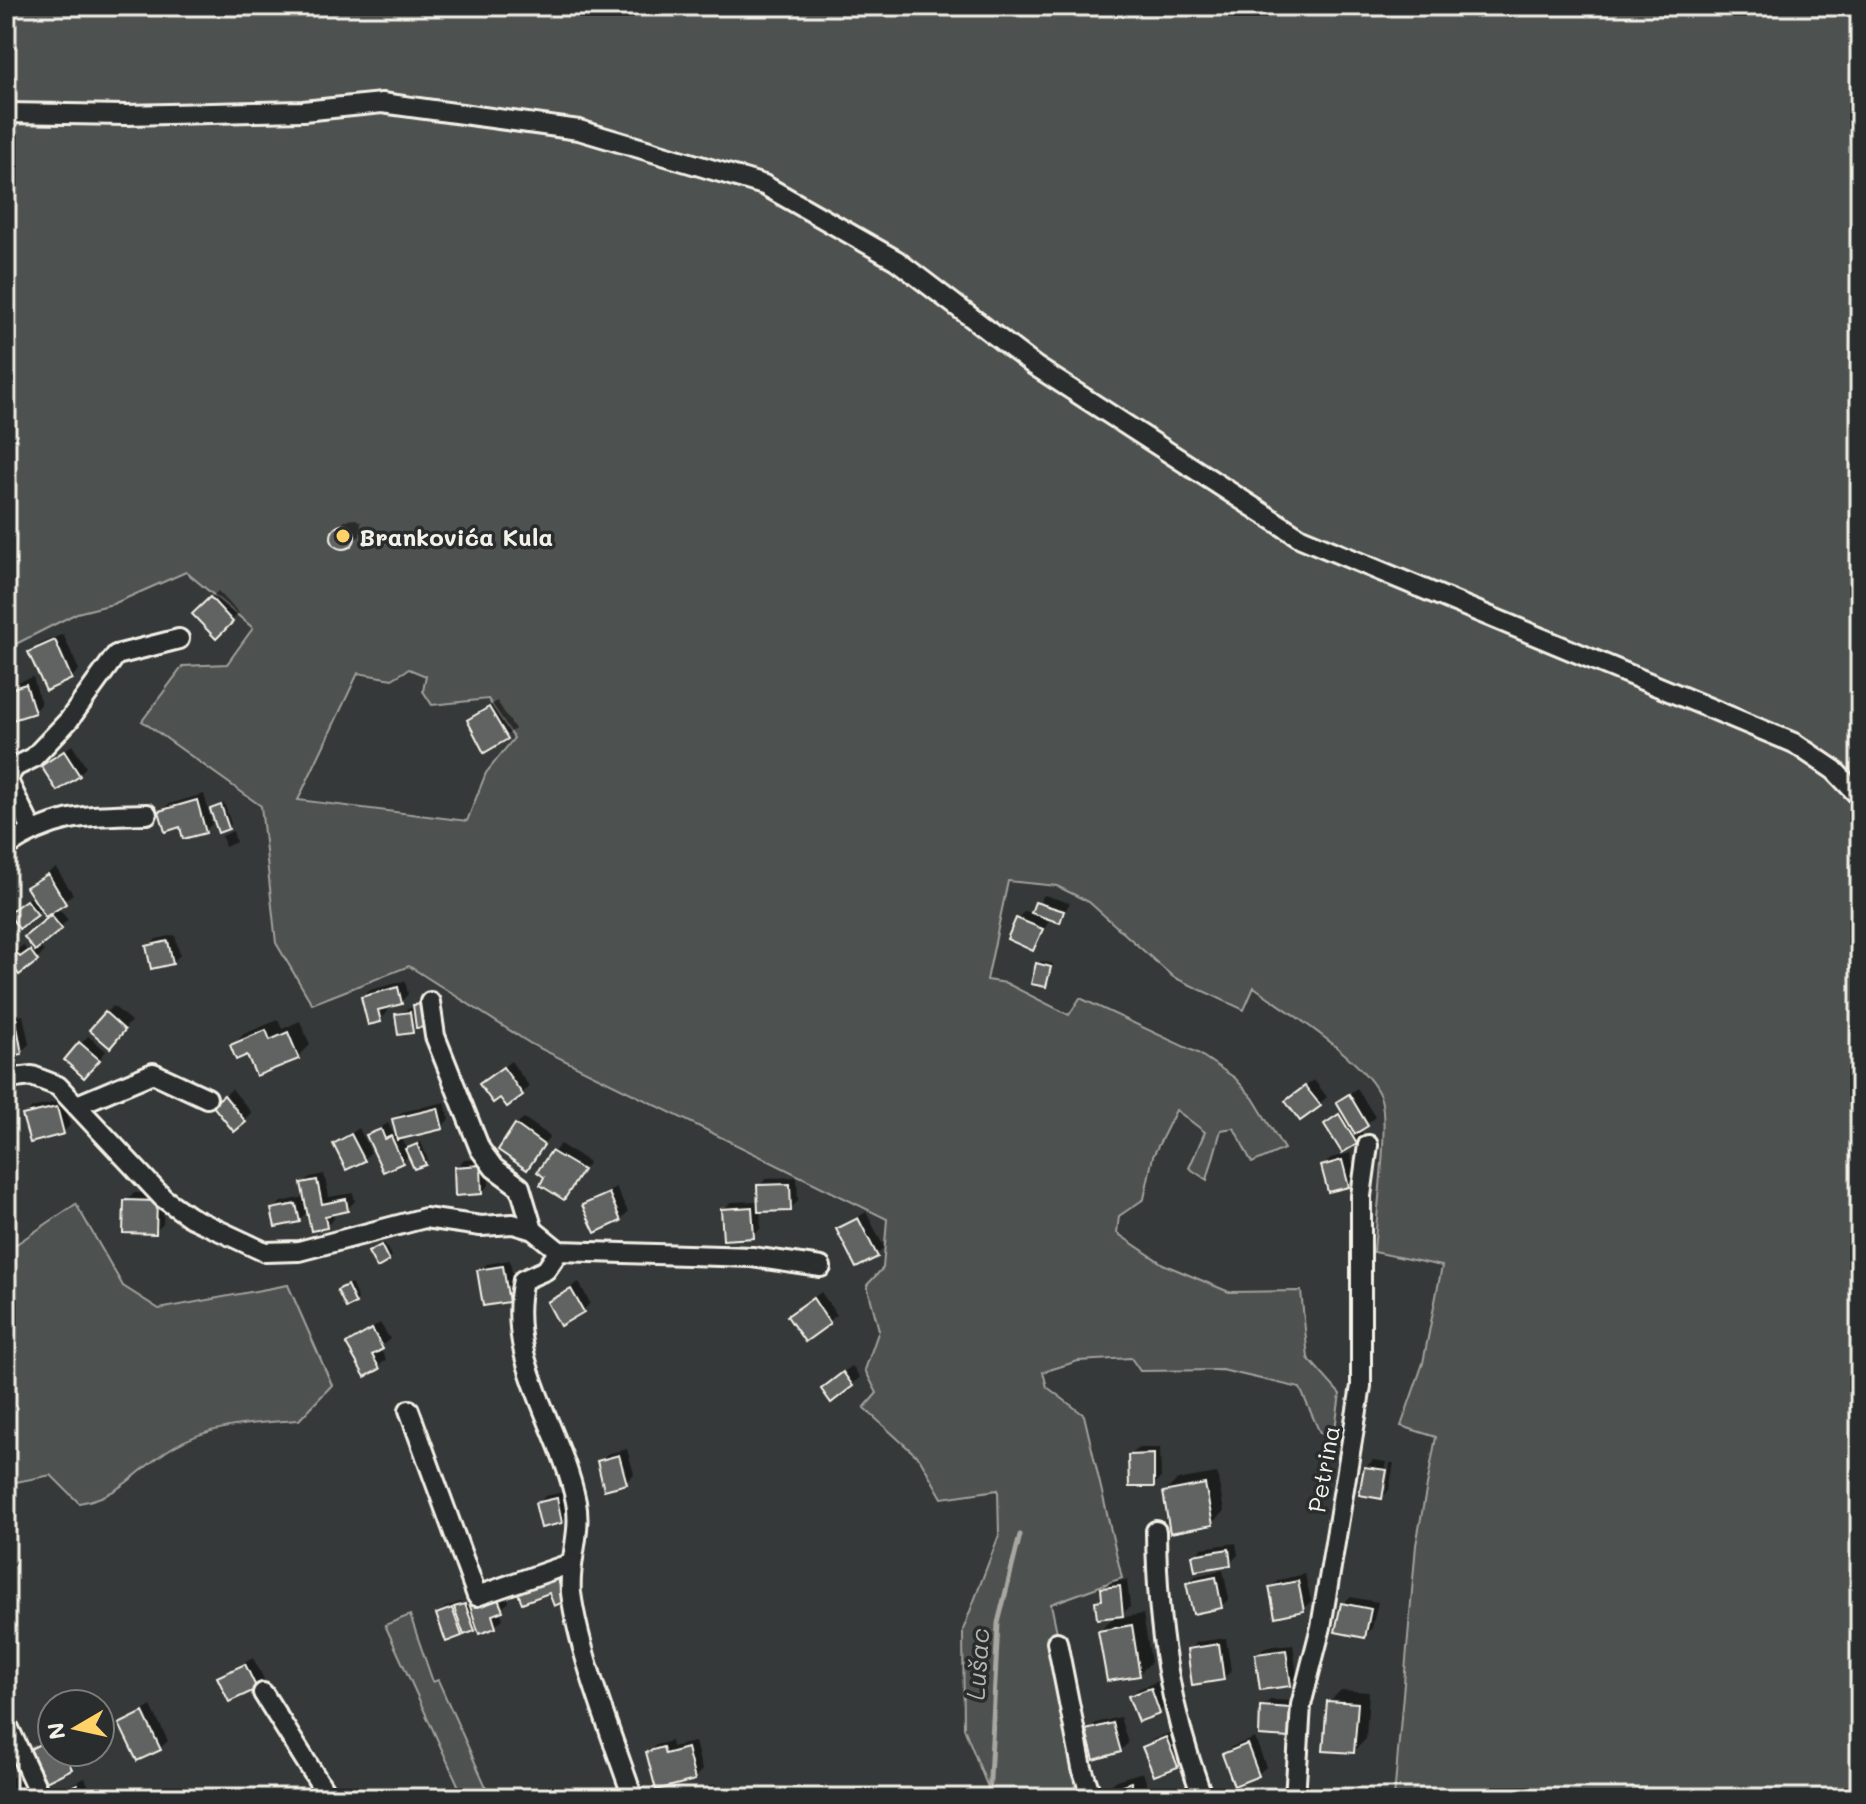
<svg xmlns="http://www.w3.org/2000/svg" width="1866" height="1804" font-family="Mali,sans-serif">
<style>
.green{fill:#4e514f;stroke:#a1a19c;stroke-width:2;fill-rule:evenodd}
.shadow{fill:#0007}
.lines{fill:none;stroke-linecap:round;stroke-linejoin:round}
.stream{stroke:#a8a7a1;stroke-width:5}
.building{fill:#616362;stroke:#f4f1e8;stroke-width:2}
.minor-casing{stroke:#f4f1e8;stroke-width:24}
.minor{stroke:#2a2d2e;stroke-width:18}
.poi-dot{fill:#ffd166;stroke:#2a2d2e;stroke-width:3}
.labels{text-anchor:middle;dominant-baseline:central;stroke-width:7;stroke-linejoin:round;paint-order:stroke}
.poi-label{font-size:24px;font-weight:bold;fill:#f4f1e8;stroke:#2a2d2e;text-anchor:start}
.street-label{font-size:24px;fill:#f4f1e8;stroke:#2a2d2e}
.water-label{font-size:26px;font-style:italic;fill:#b4b3ad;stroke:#2a2d2e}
</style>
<rect width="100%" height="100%" fill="#363939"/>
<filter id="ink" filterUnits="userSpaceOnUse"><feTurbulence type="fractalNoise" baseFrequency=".0125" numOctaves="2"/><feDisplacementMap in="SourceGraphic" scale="16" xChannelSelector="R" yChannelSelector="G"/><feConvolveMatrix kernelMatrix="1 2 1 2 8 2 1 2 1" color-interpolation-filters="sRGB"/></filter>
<g filter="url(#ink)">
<g class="green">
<path d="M6 6H1860V793L1836 768 1302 535 765 182 452 108 6 111Z"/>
<path d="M382 105 578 132 763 187 895 263 1300 540 1793 746 1860 801V1798H1394L1416 1545 1436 1437 1401 1426 1423 1363 1442 1266 1374 1252C1376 1219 1389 1126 1381 1099 1369 1062 1287 1011 1254 987L1244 1010 1173 977 1089 902 1057 886 1008 881 987 980 1006 983 1069 1015 1080 998 1198 1053 1235 1078 1253 1098 1284 1149 1252 1163 1234 1128 1221 1130 1207 1180 1189 1168 1205 1132 1176 1110 1153 1156 1144 1199 1119 1216 1117 1233 1163 1264 1229 1292 1301 1291 1308 1358 1340 1394 1334 1436 1320 1433 1300 1388 1222 1370 1140 1371 1131 1358 1078 1361 1043 1372 1047 1387 1084 1415 1122 1578 1051 1604 1092 1798H977L989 1790 964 1728 963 1630 999 1535 998 1490 942 1498 920 1459 864 1408 877 1393 865 1370 879 1330 867 1285 883 1268 887 1219 531 1044 409 966 312 1004 276 943 261 806 142 721 183 666 227 664 253 628 186 572 113 604 77 613 6 649V116ZM409 669 426 676 423 691 432 705 488 699 514 738 486 773 467 821 298 800 358 673 392 679Z"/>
<path d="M76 1204 123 1286 159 1309 288 1285 332 1385 299 1420C255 1423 212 1424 173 1447 138 1468 123 1496 79 1503L51 1475 6 1484V1251Z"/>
<path d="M410 1615 433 1682 438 1680 491 1798H464L385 1625Z"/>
</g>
<g class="shadow">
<path d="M356 519 361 522 360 536 341 548 336 544 333 538 337 529 346 520Z"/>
<path d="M218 591 239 613 216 636 195 614Z"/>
<path d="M63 634 79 670 71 678 31 652 38 645Z"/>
<path d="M33 677 41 704 34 711 6 716V686Z"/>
<path d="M497 701 515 729 485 751 470 720Z"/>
<path d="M72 745 86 767 79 775 43 766Z"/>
<path d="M204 794 212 824 205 831 182 825 161 811 169 804Z"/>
<path d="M224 803 231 824 228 828 213 809Z"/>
<path d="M233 831 236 842 225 847 222 836Z"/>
<path d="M56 868 73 894 45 914 42 908 19 926 8 910 6 912V900L13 910 33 895 29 887 36 880Z"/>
<path d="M1044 895 1070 903 1059 920 1040 914 1039 917 1049 921 1033 948 1017 919 1025 911 1033 914Z"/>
<path d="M59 909 68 920 39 945 44 952 37 960 9 957 23 945 28 951 34 947V929Z"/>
<path d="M175 935 180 955 172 963 149 947 156 939Z"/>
<path d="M1041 961 1053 964 1045 985 1038 964Z"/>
<path d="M405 981 408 994 401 1002 386 1006 387 1013 380 1020 363 997 370 990Z"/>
<path d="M426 1001V1025L415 1026 412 1032 397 1014Z"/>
<path d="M113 1006 131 1021 117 1038 106 1013Z"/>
<path d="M23 1015 29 1044 21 1052 6 1055V1018Z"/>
<path d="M278 1020 282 1029 300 1021 310 1045 298 1057 257 1074 248 1052 232 1046 244 1034Z"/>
<path d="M88 1036 106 1051 92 1068 67 1060Z"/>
<path d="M511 1061 529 1086 522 1094 500 1095 482 1084Z"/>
<path d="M1314 1080 1327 1097 1319 1104 1296 1093Z"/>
<path d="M1357 1088 1375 1117 1360 1129 1363 1135 1356 1143 1326 1124 1343 1111 1338 1102Z"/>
<path d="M232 1089 252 1113 234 1129 222 1098Z"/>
<path d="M64 1100 70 1125 63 1132 25 1116 32 1108Z"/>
<path d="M445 1102 449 1119 442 1127 401 1136 407 1149 421 1142 428 1160 425 1163 410 1154 402 1162 368 1136 388 1123 393 1133 397 1131 394 1120 402 1112Z"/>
<path d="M524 1118 550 1136 527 1167 516 1126Z"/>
<path d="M11 1123 15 1137 6 1145V1125Z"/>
<path d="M359 1128 371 1152 364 1159 336 1144Z"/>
<path d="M560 1144 589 1162 564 1197 540 1172Z"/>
<path d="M1350 1153 1356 1177 1348 1185 1323 1166 1331 1158Z"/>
<path d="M487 1159 489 1185 481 1192 456 1168 463 1160Z"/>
<path d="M324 1174 329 1197 353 1193 355 1201 347 1209 333 1212 334 1219 326 1226 308 1211 299 1220 273 1210 281 1202 305 1197 303 1184 310 1177Z"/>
<path d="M797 1177 798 1201 790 1209 760 1210 761 1228 753 1236 723 1210 731 1202 760 1201 759 1186 767 1178Z"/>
<path d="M616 1187 628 1212 620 1220 585 1206Z"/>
<path d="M134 1193 164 1194 163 1224 155 1232 126 1201Z"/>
<path d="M866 1212 884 1247 877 1255 838 1230Z"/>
<path d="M384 1243 391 1256 388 1259 374 1249Z"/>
<path d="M510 1260 515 1292 508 1300 479 1271 487 1264Z"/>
<path d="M579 1282 590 1303 583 1311 549 1302Z"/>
<path d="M351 1283 358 1299 355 1302 339 1290Z"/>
<path d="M821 1292 837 1315 805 1339 790 1316Z"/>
<path d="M380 1323 390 1339 379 1348 386 1359 378 1367 348 1344Z"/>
<path d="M852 1366 860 1377 852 1385 831 1381Z"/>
<path d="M1138 1448H1160L1161 1478 1153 1485 1130 1455Z"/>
<path d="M627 1449 634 1474 626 1482 599 1462 607 1454Z"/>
<path d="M1373 1460 1386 1462 1382 1491H1386L1390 1463H1394L1389 1490 1382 1497 1366 1467Z"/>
<path d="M1217 1473 1224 1511 1212 1523 1165 1492 1177 1480Z"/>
<path d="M564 1492 569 1514 561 1521 538 1504 545 1496Z"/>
<path d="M1236 1543 1238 1555 1230 1563 1195 1556 1202 1548Z"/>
<path d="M562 1567 572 1592 550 1591Z"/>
<path d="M1223 1570 1229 1599 1221 1606 1188 1583 1196 1576Z"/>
<path d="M1305 1574 1311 1601 1303 1609 1271 1587 1279 1580Z"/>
<path d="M1127 1580 1130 1607 1122 1614 1097 1602 1110 1582Z"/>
<path d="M504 1587 509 1602 500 1610 503 1619 495 1626 478 1625 461 1634 438 1615 446 1607 460 1602 470 1605 478 1596Z"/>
<path d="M1350 1597 1378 1602 1372 1628 1365 1636 1343 1604Z"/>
<path d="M1143 1614 1151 1662 1139 1674 1100 1631 1112 1619Z"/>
<path d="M1226 1638 1231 1671 1223 1679 1189 1650 1197 1642Z"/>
<path d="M1293 1644 1297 1677 1290 1684 1257 1655 1265 1647Z"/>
<path d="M253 1658 264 1679 230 1699 220 1677Z"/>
<path d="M1159 1681 1167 1705 1159 1712 1131 1696 1138 1689Z"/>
<path d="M1341 1690 1369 1692 1366 1739 1354 1751 1329 1702Z"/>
<path d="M1270 1700 1298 1701 1297 1728 1289 1736 1262 1707Z"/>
<path d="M151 1706 168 1741 160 1748 122 1724Z"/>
<path d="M1120 1717 1128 1743 1120 1751 1088 1731 1096 1723Z"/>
<path d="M1174 1731 1185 1758 1177 1765 1145 1747 1152 1740Z"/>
<path d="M52 1735V1752H75L79 1760 47 1779 32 1749Z"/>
<path d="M1255 1738 1266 1767 1258 1774 1224 1755 1231 1747Z"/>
<path d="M671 1741 672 1747 695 1742 702 1770 694 1778 649 1752 656 1745Z"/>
<path d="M1143 1772 1151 1798H1106L1104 1792 1116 1780Z"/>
<path d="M16 1775 28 1798H6V1781Z"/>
<path d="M85 1778 94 1798H59L58 1795 65 1787Z"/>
<path d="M716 1784 720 1798H673L677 1794Z"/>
<path d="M1195 1786 1199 1798H1166L1170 1795Z"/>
<path d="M1270 1789 1273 1798H1245Z"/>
<path d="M1374 1793V1798H1334L1339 1794Z"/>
</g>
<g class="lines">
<path class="stream" d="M989 1798 998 1623 1020 1535"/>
</g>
<g class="building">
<circle cx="343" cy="537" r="12"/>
<path d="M210 597 233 622 216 639 192 614Z"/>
<path d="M55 640 72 679 46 691 28 652Z"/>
<path d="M26 684 35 713 6 722V690Z"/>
<path d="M489 707 508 739 484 753 467 720Z"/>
<path d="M64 751 80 776 57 791 41 766Z"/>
<path d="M197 800 206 833 183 839 180 827 165 832 159 811Z"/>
<path d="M221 805 229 829 218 833 210 809Z"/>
<path d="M48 874 66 904 45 917 26 887Z"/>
<path d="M26 900 38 915 19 929 8 913Z"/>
<path d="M1035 902 1064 911 1060 923 1031 913Z"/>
<path d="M51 915 62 929 35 951 24 937Z"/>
<path d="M1016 918 1043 929 1033 951 1007 939Z"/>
<path d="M168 941 173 964 151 969 146 946Z"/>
<path d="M30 950 38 961 19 975 6 957 15 951 20 957Z"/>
<path d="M1036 963 1051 967 1046 987 1031 984Z"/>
<path d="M398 987 402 1004 378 1010 381 1022 368 1025 361 997Z"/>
<path d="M424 1004 427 1027 416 1028 413 1005Z"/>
<path d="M105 1012 125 1030 110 1048 89 1030Z"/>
<path d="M410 1012 413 1033 398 1035 395 1014Z"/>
<path d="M16 1021 22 1054 6 1057V1023Z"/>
<path d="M266 1030 270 1040 288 1032 299 1059 256 1076 247 1055 236 1060 230 1045Z"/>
<path d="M79 1042 100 1060 84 1078 64 1060Z"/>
<path d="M503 1067 523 1095 507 1107 500 1098 493 1103 479 1084Z"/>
<path d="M1305 1086 1321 1106 1300 1121 1285 1101Z"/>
<path d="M1349 1094 1368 1126 1355 1134 1336 1102Z"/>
<path d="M224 1095 246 1122 234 1132 212 1105Z"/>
<path d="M57 1107 64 1134 30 1143 22 1115Z"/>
<path d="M438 1108 443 1129 397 1140 392 1119Z"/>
<path d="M1339 1114 1357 1144 1342 1153 1324 1124Z"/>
<path d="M515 1124 544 1145 527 1170 498 1150Z"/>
<path d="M381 1129 385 1139 391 1136 403 1163 383 1172 366 1135Z"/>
<path d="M351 1134 365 1161 346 1170 333 1144Z"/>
<path d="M417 1144 426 1165 414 1169 405 1149Z"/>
<path d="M551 1151 583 1170 564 1200 540 1185 544 1177 537 1172Z"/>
<path d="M1342 1160 1349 1187 1328 1192 1321 1166Z"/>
<path d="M481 1165 482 1194 455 1196 454 1167Z"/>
<path d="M317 1180 322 1204 346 1199 348 1211 325 1216 327 1228 311 1231 301 1183Z"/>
<path d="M790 1184 791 1211 758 1212 757 1185Z"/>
<path d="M609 1193 621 1221 595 1233 582 1205Z"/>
<path d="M124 1200 157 1201 156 1234 123 1233Z"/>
<path d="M296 1204 300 1222 275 1227 271 1209Z"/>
<path d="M752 1207 754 1238 723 1240 721 1209Z"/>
<path d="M858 1218 878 1257 856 1268 836 1229Z"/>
<path d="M381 1245 389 1261 377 1268 368 1252Z"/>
<path d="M503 1266 509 1302 483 1306 477 1270Z"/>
<path d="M347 1285 356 1304 346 1308 337 1290Z"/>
<path d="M571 1289 584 1312 560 1326 547 1302Z"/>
<path d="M813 1298 830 1324 805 1342 787 1316Z"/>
<path d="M372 1329 383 1349 372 1355 380 1369 365 1377 346 1344Z"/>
<path d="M843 1372 853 1386 831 1403 821 1389Z"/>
<path d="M1154 1454V1487H1129L1128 1455Z"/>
<path d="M619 1455 627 1484 604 1490 597 1461Z"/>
<path d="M1364 1467 1387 1470 1382 1499 1359 1495Z"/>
<path d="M1205 1484 1213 1525 1170 1533 1163 1492Z"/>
<path d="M557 1498 562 1523 541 1528 535 1503Z"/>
<path d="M1229 1549 1231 1565 1195 1571 1192 1555Z"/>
<path d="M555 1573 566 1601 554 1606 549 1593 522 1603 516 1588Z"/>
<path d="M1216 1577 1222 1608 1193 1614 1186 1583Z"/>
<path d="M1298 1581 1304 1611 1275 1617 1269 1587Z"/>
<path d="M1120 1586 1123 1616 1097 1619 1095 1601 1102 1600 1101 1588Z"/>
<path d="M496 1594 503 1611 492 1615 496 1628 479 1634 469 1603Z"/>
<path d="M1341 1603 1371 1609 1365 1638 1335 1632Z"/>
<path d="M465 1604 475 1631 464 1635 454 1607Z"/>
<path d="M452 1608 462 1636 446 1642 436 1614Z"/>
<path d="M1132 1625 1140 1676 1107 1681 1098 1631Z"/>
<path d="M1219 1644 1224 1680 1192 1685 1187 1649Z"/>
<path d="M1286 1650 1291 1686 1260 1690 1255 1654Z"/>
<path d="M245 1664 257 1689 229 1702 217 1677Z"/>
<path d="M1151 1688 1160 1714 1138 1722 1128 1696Z"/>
<path d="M1327 1701 1358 1703 1354 1753 1323 1751Z"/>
<path d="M1260 1706 1291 1708 1290 1738 1259 1736Z"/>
<path d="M143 1712 161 1750 137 1761 119 1724Z"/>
<path d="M1113 1723 1121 1752 1094 1760 1086 1730Z"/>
<path d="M1166 1737 1178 1767 1154 1776 1142 1747Z"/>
<path d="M52 1738V1752H64L72 1769 46 1782 30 1749Z"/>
<path d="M1247 1744 1259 1776 1234 1786 1222 1754Z"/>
<path d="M663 1747 665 1754 687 1748 695 1780 656 1790 646 1752Z"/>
<path d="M1131 1782 1136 1798H1104L1102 1792Z"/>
<path d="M77 1784 84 1798H57L55 1794Z"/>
</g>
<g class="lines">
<g class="minor-casing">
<g id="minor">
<path d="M6 113 126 115 303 111 382 103 579 130 764 185 896 260 1035 366 1301 538 1794 743 1834 770 1860 797"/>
<path d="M32 830 7 779 15 767 33 758 69 720 116 655 179 639"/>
<path d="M6 847C57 813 88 816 147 814"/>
<path d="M430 1002 435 1036 480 1149 494 1168 520 1187 533 1230"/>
<path d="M6 1079 32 1076 58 1086 163 1198 190 1217 265 1252 299 1251 425 1218 481 1226 513 1224 533 1230 559 1251 752 1257 821 1267"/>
<path d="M77 1105 153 1073 207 1098"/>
<path d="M559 1251 546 1270 523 1280C504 1360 561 1427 576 1502 582 1534 568 1562 571 1593 579 1654 613 1739 633 1798"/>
<path d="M409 1410 477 1596 572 1563"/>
<path d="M1156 1531C1157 1628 1169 1707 1203 1798"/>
<path d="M1057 1642 1082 1768 1092 1798"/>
<path d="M263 1693 329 1798"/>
<path d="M6 1722 41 1798"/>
<path d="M1295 1798 1301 1705 1321 1627 1361 1386V1196L1368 1145"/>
</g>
</g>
<use href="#minor" class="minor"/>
</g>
</g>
<circle class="poi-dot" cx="343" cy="536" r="8"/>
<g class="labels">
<g class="poi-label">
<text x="359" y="536">Brankovića Kula</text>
</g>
<g class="street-label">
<text transform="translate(1323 1469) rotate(-80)">Petrina</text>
</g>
<g class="water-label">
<text transform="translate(977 1664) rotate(-86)">Lušac</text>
</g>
</g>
<rect width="1866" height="1804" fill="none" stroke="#2a2d2e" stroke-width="32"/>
<rect x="16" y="16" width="1834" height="1772" fill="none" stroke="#f4f1e8" stroke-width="3" filter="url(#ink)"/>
<g transform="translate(76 1728) rotate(261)"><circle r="38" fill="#2a2d2e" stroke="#7b7b78" stroke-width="2"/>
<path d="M0-6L14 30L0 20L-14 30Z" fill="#ffd166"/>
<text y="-12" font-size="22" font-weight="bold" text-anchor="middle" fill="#f4f1e8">N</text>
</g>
</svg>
